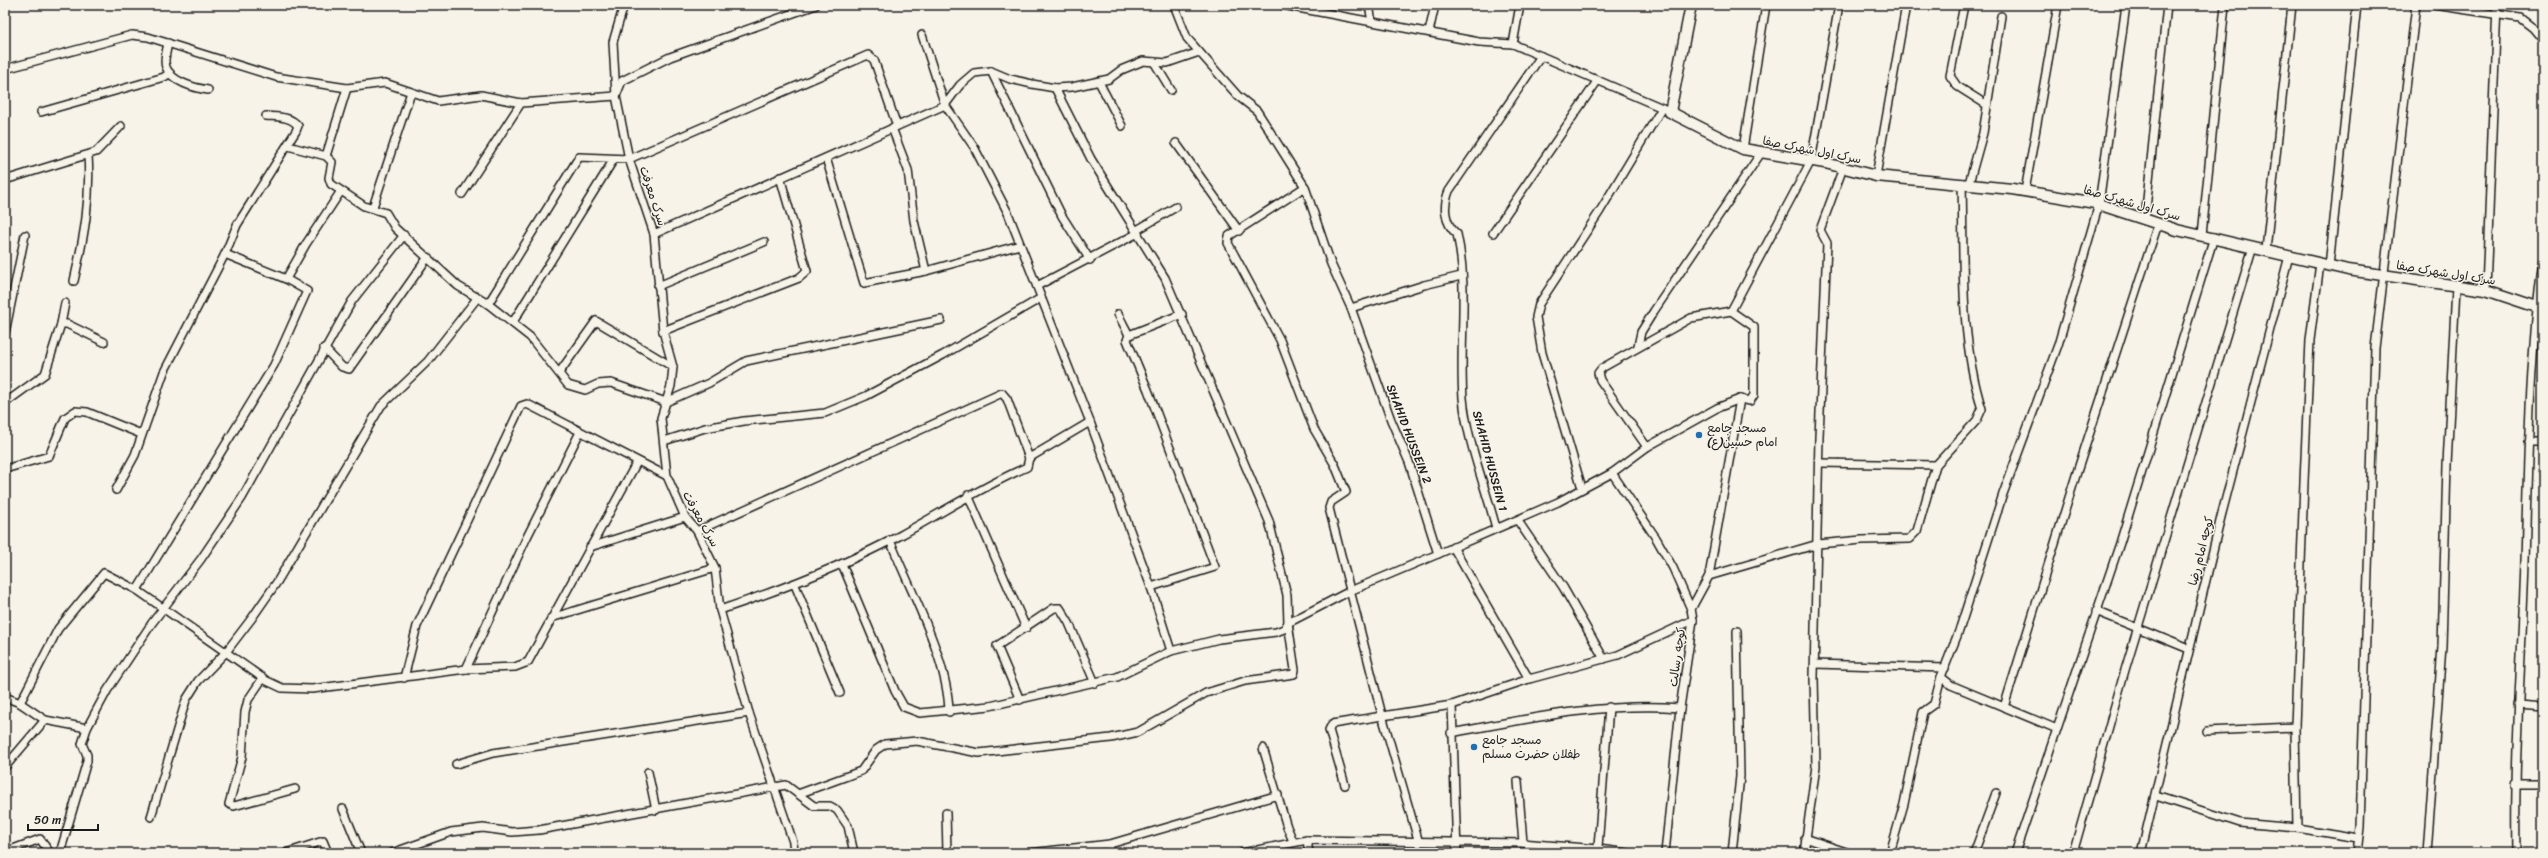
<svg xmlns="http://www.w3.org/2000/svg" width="2548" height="858" font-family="Sriracha,'Playpen Sans Arabic',sans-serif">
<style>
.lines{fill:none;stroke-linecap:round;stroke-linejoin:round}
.street-casing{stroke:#1c1c1c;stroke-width:10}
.secondary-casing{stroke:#1c1c1c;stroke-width:13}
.street{stroke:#f7f3e8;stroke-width:7}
.secondary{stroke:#f7f3e8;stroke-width:10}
.poi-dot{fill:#1f6fb2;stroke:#f7f3e8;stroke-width:1.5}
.labels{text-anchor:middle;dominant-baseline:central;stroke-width:3;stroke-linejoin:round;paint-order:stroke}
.street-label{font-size:12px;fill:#1c1c1c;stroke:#f7f3e8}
.poi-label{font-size:12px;fill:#1c1c1c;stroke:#f7f3e8;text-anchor:start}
</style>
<rect width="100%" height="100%" fill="#f7f3e8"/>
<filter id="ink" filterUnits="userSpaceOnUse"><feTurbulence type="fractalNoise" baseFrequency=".025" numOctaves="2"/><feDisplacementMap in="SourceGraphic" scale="8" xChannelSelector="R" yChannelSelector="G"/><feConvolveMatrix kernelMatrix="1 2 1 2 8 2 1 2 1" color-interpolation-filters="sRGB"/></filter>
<g filter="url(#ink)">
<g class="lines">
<g class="street-casing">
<g id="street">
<path d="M624 5 613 42 616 96 629 159 654 234 663 331 673 367 671 386 661 418 667 476 685 517 697 531 715 568 720 610 749 713 793 842 794 853"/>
<path d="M1174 5 1187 38 1238 96 1257 111 1305 187 1331 264 1351 308 1391 420 1409 462 1438 554 1558 502 1612 473 1647 447 1717 408 1740 399 1750 401 1754 395V327L1731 311 1811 161 1839 5"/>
<path d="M1282 5 1479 42 1513 44 1667 110"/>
<path d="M1369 5 1372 22"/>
<path d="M1964 5 1950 76 1957 86 1987 105"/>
<path d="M2434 5 2520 18 2533 28 2543 40"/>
<path d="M1429 32 1435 5"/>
<path d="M922 35 945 105 974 147 1008 213 1090 422 1151 587 1171 651"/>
<path d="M168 43C167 50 163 60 166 67 171 82 195 88 208 90"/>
<path d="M1513 44 1520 5"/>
<path d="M1154 62 1171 90"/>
<path d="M5 69 132 35 148 37 276 77 347 88 385 83 438 101 481 95 521 103 616 96 622 81 670 57 816 5"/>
<path d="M991 71 1062 216 1090 260"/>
<path d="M1099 82 1122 126"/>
<path d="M41 112 164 77 170 73"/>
<path d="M892 128 908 170 914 221 926 271"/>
<path d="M1176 143 1239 231"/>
<path d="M288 146 326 156 332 162 329 178 331 184 364 206 386 213 395 228 458 286 488 304 530 337 568 385 585 390 598 384 611 383 666 402 709 383 746 361 941 320"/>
<path d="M1743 149 1766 5"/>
<path d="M326 156 347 88"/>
<path d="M826 158 864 283 926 271 1020 245"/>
<path d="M1876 176 1906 5"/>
<path d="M5 180 96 152 121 126"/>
<path d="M1969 183 1983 133 2001 16"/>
<path d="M1305 187 1229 236 1228 243 1280 340 1314 429 1335 465 1346 492 1331 502 1329 508 1382 715 1419 843"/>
<path d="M2025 191 2058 5"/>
<path d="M462 194 521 103"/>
<path d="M373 207 411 92"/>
<path d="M2145 219 2167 5"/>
<path d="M1137 230 1176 207"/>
<path d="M1493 233 1598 80"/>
<path d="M654 234 945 105 960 85 974 73 991 71 1010 79 1032 84 1055 88 1072 87 1109 79 1121 70 1143 61 1167 63 1199 52"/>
<path d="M2202 235 2225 5"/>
<path d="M2266 250 2292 5"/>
<path d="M2329 266 2357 5"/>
<path d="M286 279 306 244 341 191"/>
<path d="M74 281C84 237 91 200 88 155"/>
<path d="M658 286 764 242"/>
<path d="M1037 286 1138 233"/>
<path d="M2486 290 2497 5"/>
<path d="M488 304 579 157 629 159 868 55 874 60 897 126"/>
<path d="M1351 308 1424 285 1461 276"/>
<path d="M1118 314 1129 335"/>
<path d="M513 322 614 159"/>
<path d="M61 324 65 303"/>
<path d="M663 331 799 278 807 271 780 177"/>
<path d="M5 333 25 235"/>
<path d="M1638 346 1641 332 1654 311 1761 153"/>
<path d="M324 348 342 367 349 369 428 257"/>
<path d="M559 373 596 321 673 367"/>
<path d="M5 403 45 374 61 324H67L104 342"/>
<path d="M664 441 705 428 744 421 825 413 866 396 943 355 1041 298"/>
<path d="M2528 442H2543"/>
<path d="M1647 447 1600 380 1598 373 1602 368 1691 318 1731 311"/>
<path d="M1029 458 1090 422"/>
<path d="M1820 463 1936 465"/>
<path d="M5 469 49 456 65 418 75 411 87 412 141 434"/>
<path d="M1612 473 1656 538 1673 568 1691 609"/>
<path d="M1582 488 1542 353 1536 317 1539 304 1600 211 1662 108"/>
<path d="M116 490 135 455 164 372 225 254 237 225 296 131 298 126C291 116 277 117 266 116"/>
<path d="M968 495 1026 628"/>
<path d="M1518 521 1563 587 1604 659"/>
<path d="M1496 528C1485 485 1467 442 1463 398 1459 344 1469 287 1457 234 1444 224 1443 205 1449 191L1541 56"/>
<path d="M697 531 1002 393 1007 399 1029 458 1027 467C983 486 943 512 901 535 843 566 783 589 720 610"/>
<path d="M890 540C910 591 948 658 949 712"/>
<path d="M590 547 685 517"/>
<path d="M1453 547 1529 679"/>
<path d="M842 564 895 691 904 707 920 713 990 706 1117 677 1171 651 1219 639 1276 632 1284 629 1288 623 1350 591 1438 554"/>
<path d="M1709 576 1818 544 1862 540 1909 539 1917 531 1936 465 1977 420 1982 409C1959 337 1964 258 1962 183"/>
<path d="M795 585 840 693"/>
<path d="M1151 587 1215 567 1148 390 1127 340 1129 335 1182 314"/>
<path d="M137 590 274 365 307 291 286 279 225 254"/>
<path d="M2096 611 2189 649"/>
<path d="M551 618 715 568"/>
<path d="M1815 664 1945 668"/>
<path d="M466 669 527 537 580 432"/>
<path d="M263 678 248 700 245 712 242 757 229 804 234 806 295 789"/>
<path d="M404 678 417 626 521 406 527 404 533 407 667 476"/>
<path d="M5 697 20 703 45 720 87 728"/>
<path d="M1020 700 997 646 1054 608H1060L1069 623 1095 683"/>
<path d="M20 703 58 629 104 573 137 590 267 681 282 688 312 689 466 669 515 667 528 662 637 462"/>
<path d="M1452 705 1457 853"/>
<path d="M2518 705 2543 707"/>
<path d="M2004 707 2077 472 2158 224"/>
<path d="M2057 729 1951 685 1941 677 1959 631 2003 494 2058 345 2099 204 2126 5"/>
<path d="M2207 731 2295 727"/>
<path d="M1451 733C1527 719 1603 702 1680 708"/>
<path d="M1263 748 1287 827 1293 841"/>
<path d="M456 764 493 753 749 713"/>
<path d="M5 767 45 720"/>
<path d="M648 772 656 810"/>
<path d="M1518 781 1523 843"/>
<path d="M2514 784H2543"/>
<path d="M1345 785 1329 730 1332 724 1452 705 1529 679 1618 655 1693 620"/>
<path d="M798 794 814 806H830L837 810 848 826 854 853"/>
<path d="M2156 796 2240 823 2297 828 2358 838"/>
<path d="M343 809 361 853"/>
<path d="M946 813 947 853"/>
<path d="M151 817 186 700 198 681 226 652 252 618 277 582 381 406 428 361 478 297"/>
<path d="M2297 828 2295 727 2304 482 2310 340 2320 263"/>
<path d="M1805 838 1849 853"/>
<path d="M1307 840 1309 853"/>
<path d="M1598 847 1609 707"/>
<path d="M5 852 40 839 50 853"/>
<path d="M238 852V853"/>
<path d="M60 853 87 761V755L82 744 87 728 107 691 152 623 201 559 242 498 352 301 404 235"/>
<path d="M286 853 323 841 328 853"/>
<path d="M392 853 451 832 483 828 512 832 539 830 786 785 798 794 861 771 876 750 885 744 917 741 979 753 1111 738 1138 732 1206 693 1245 681 1294 674 1295 670 1288 623 1287 595 1269 521 1165 278 1091 159 1055 88"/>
<path d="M1029 853 1110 844 1278 795"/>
<path d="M1109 853 1110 844"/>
<path d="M1242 853 1307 840 1523 843C1558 847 1592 846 1627 853"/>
<path d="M1665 853 1680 708 1693 620 1691 609 1709 576 1740 399"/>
<path d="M1732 853 1740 776 1737 631"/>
<path d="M1804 853 1816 766 1814 678 1819 437 1827 243 1820 230 1843 168"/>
<path d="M1890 853 1904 804 1923 712 1934 704 1941 677"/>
<path d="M1974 853 1996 793"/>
<path d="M2015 853 2120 543 2214 237"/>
<path d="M2073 853 2125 670 2253 247"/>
<path d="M2141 853 2221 517 2289 256"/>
<path d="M2357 853 2360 827 2375 348 2416 5"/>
<path d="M2427 853 2442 647 2447 465 2456 287"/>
<path d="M2516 853C2514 755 2522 658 2525 561 2528 460 2529 359 2543 260"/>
</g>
</g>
<g class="secondary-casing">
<path id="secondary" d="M1691 5 1670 112 1743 149 1825 163 1876 176 2012 189 2095 203 2177 230 2348 270 2486 290 2543 309"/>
</g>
<use href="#street" class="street"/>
<use href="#secondary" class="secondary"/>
</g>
</g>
<g class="poi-dot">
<circle cx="1699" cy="435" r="4"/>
<circle cx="1474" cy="747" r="4"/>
</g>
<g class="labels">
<g class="street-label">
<text transform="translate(1812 150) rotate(11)">سرک اول شهرک صفا</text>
<text transform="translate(653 196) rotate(72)">سرک معرفت</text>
<text transform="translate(2132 203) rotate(16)">سرک اول شهرک صفا</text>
<text transform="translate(2446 273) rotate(9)">سرک اول شهرک صفا</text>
<text transform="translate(1409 434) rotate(69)">SHAHID HUSSEIN 2</text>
<text transform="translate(1490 461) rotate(75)">SHAHID HUSSEIN 1</text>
<text transform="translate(701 519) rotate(61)">سرک معرفت</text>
<text transform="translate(2201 551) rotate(-76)">کوچه امام رضا</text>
<text transform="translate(1677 657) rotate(-82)">کوچه رسالت</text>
</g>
<g class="poi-label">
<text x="1707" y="428">مسجد جامع<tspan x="1707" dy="14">امام حسین(ع)</tspan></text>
<text x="1482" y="740">مسجد جامع<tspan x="1482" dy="14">طفلان حضرت مسلم</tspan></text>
</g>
</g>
<rect width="2548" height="858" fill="none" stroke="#f7f3e8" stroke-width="20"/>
<rect x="10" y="10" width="2528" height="838" fill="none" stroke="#1c1c1c" stroke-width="1.5" filter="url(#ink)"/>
<path d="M28 824v6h70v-6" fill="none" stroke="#1c1c1c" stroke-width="2"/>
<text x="34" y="824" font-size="12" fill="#1c1c1c" stroke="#f7f3e8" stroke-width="3" paint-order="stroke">50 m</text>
</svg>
